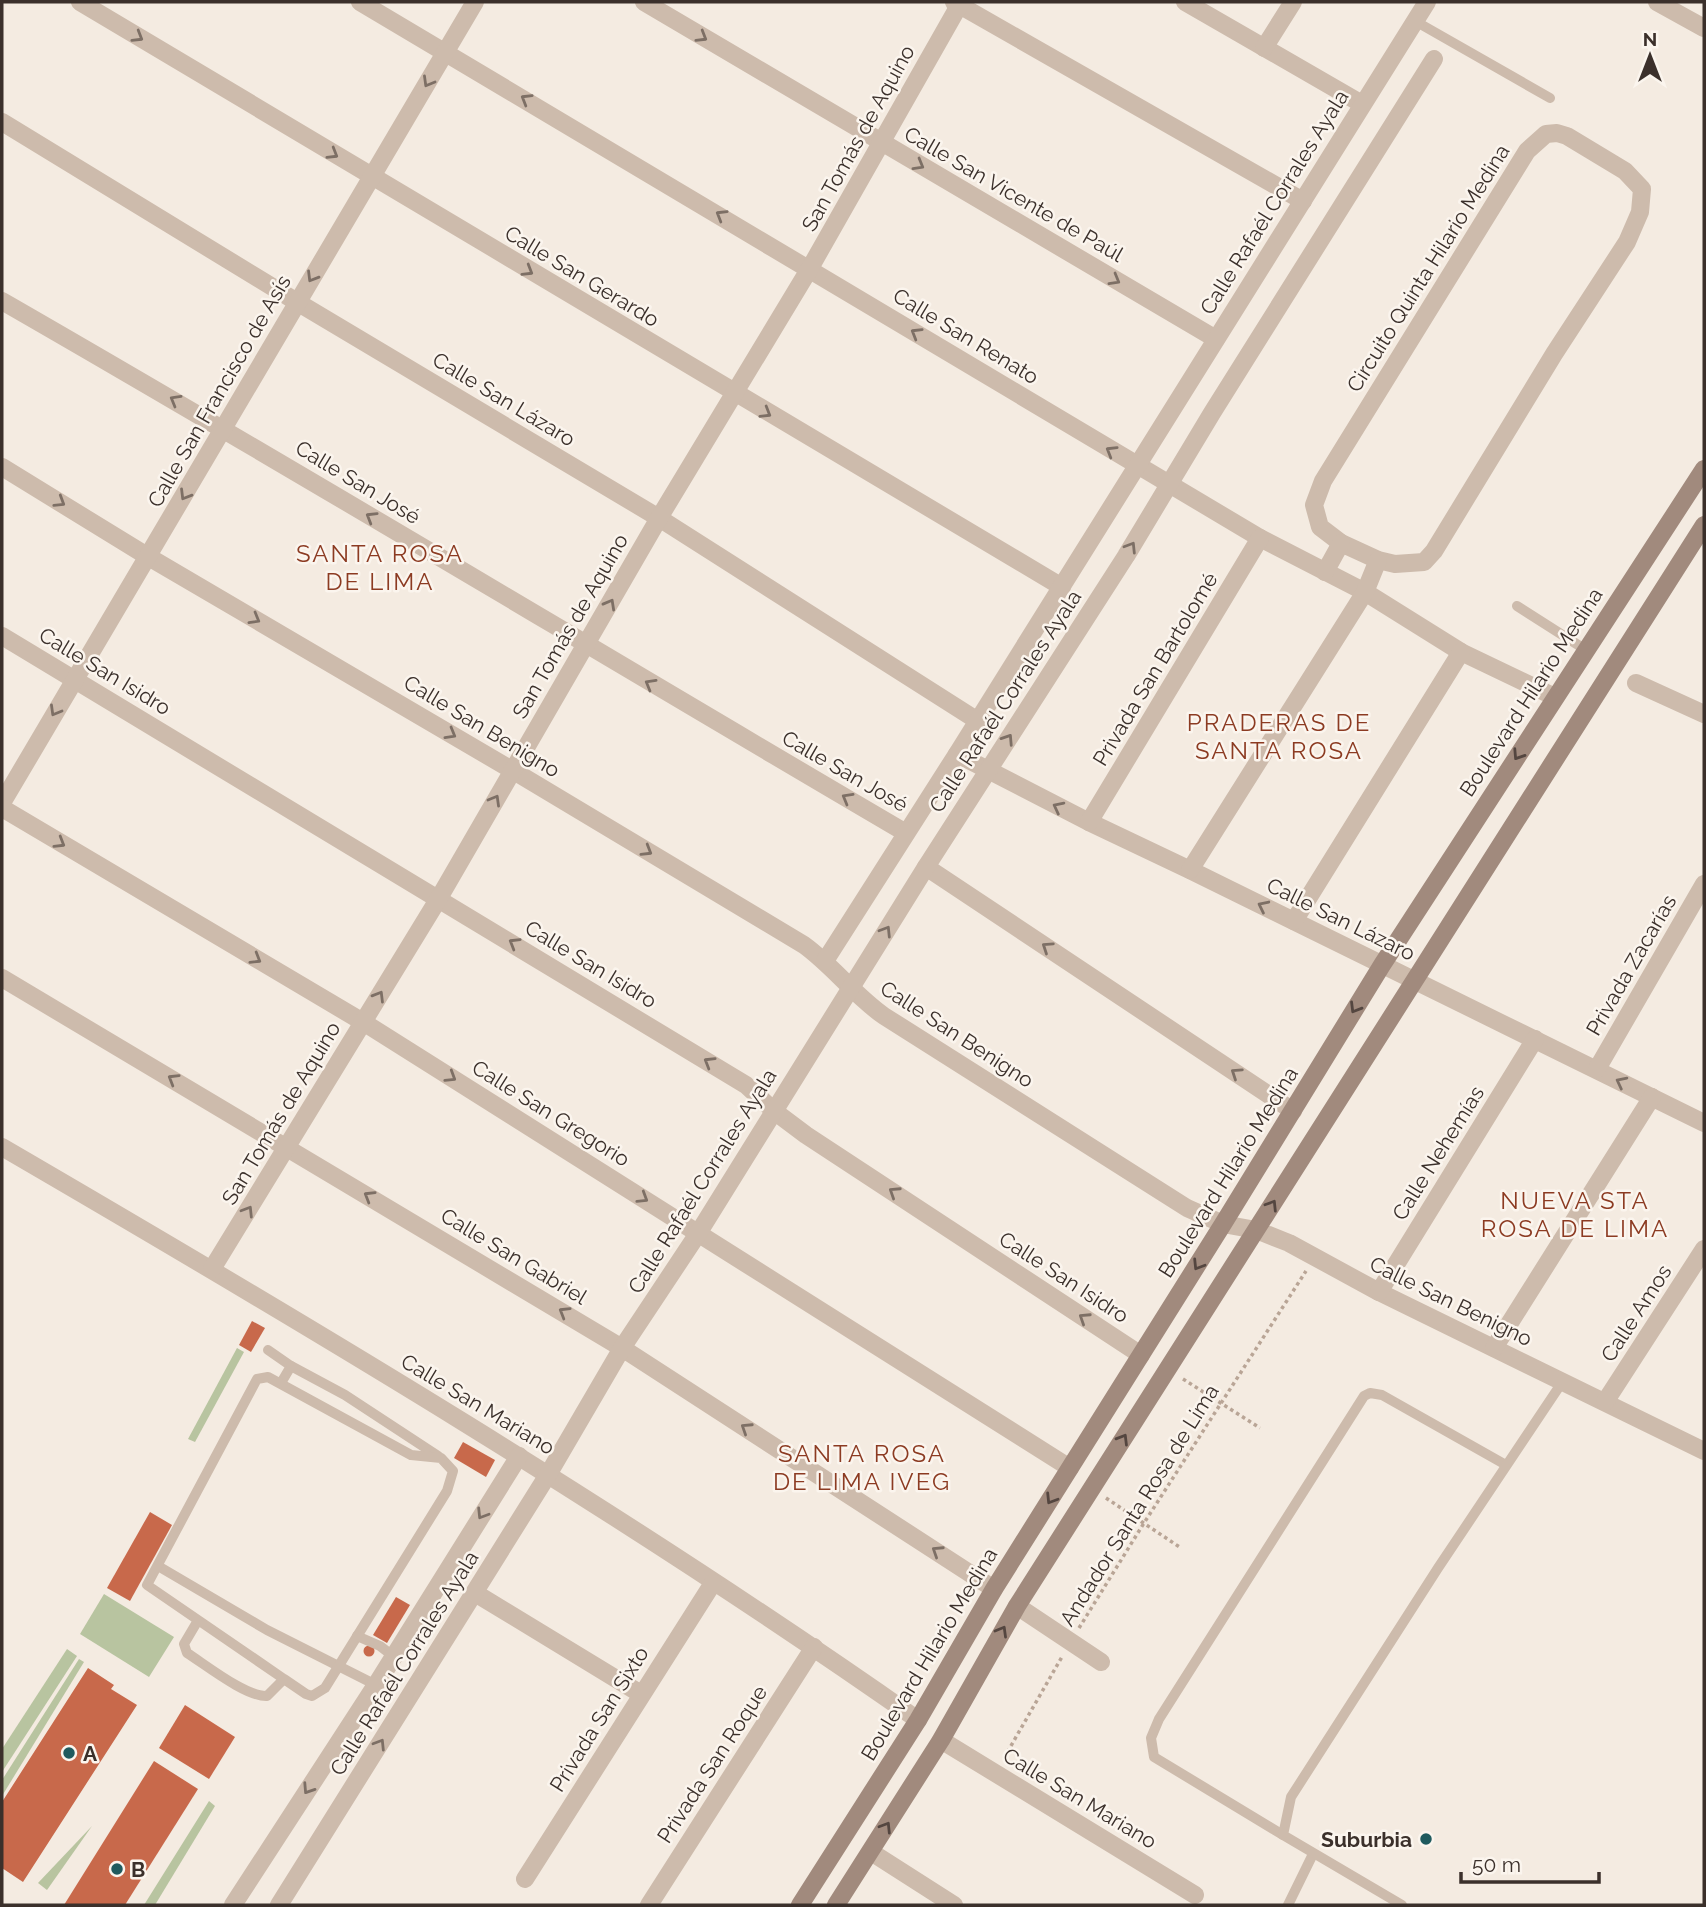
<svg xmlns="http://www.w3.org/2000/svg" width="1706" height="1907" font-family="Raleway,sans-serif">
<style>
.green{fill:#b8c4a0}
.building{fill:#c8694b}
.lines{fill:none;stroke-linecap:round;stroke-linejoin:round}
.path{stroke:#b9a596;stroke-width:3.5;stroke-dasharray:3.5 3.5;stroke-linecap:butt}
.service{stroke:#cdbbac;stroke-width:10}
.minor{stroke:#cdbbac;stroke-width:18}
.secondary{stroke:#a18a7d;stroke-width:18}
.oneway{stroke:#7d6f65}
.oneway2{stroke:#544640}
.poi-dot{fill:#1f5a5e;stroke:#fbf5ee;stroke-width:2.5}
.labels{text-anchor:middle;dominant-baseline:central;stroke-width:5;stroke-linejoin:round;paint-order:stroke}
.street-label{font-size:21px;fill:#3b302b;stroke:#fbf5ee}
.poi-label{font-size:21px;font-weight:bold;fill:#3b302b;stroke:#fbf5ee;text-anchor:start}
.quarter-label{font-size:24px;letter-spacing:2px;fill:#8c3b22;stroke:#fbf5ee}
</style>
<rect width="100%" height="100%" fill="#f4ebe1"/>
<g class="green">
<path d="M237 1348 244 1352 195 1442 188 1439Z"/>
<path d="M104 1594 174 1637 149 1677 80 1634Z"/>
<path d="M67 1649 77 1656 2 1772V1749Z"/>
<path d="M79 1659 84 1662 2 1796V1780Z"/>
<path d="M209 1801 215 1806 155 1905H144Z"/>
<path d="M92 1826 47 1890 38 1883Z"/>
</g>
<g class="building">
<path d="M252 1321 265 1328 251 1352 239 1345Z"/>
<path d="M463 1442 495 1460 486 1477 454 1458Z"/>
<path d="M150 1512 172 1525 130 1601 107 1588Z"/>
<path d="M396 1597 410 1605 387 1643 373 1635Z"/>
<circle cx="369" cy="1651" r="5.5"/>
<path d="M88 1668 114 1685 111 1689 137 1705 23 1882 2 1868V1802Z"/>
<path d="M185 1705 235 1737 209 1779 159 1748Z"/>
<path d="M154 1761 198 1789 125 1905H64Z"/>
</g>
<g class="lines">
<g class="path">
<path d="M1183 1379 1260 1428"/>
<path d="M1106 1498 1181 1548"/>
<path d="M1079 1628 1144 1523 1306 1271"/>
<path d="M1004 1758 1063 1655"/>
</g>
<g class="service">
<path d="M1415 21 1550 98"/>
<path d="M1517 606 1586 650"/>
<path d="M268 1350 291 1366 281 1383"/>
<path d="M291 1366 345 1395 438 1456"/>
<path d="M158 1566 267 1630 376 1685"/>
<path d="M197 1622 184 1644 187 1653C206 1665 246 1697 267 1696L284 1679 147 1585 257 1379 268 1377 411 1455 441 1458 453 1471 447 1491 325 1688 312 1696 306 1694 284 1679"/>
<path d="M357 1636 380 1646 393 1656"/>
<path d="M1283 1835 1154 1757 1151 1738 1159 1719 1364 1396 1370 1393 1382 1395 1506 1465"/>
<path d="M1288 1905 1313 1854"/>
<path d="M1402 1905 1283 1835 1291 1797 1438 1568 1563 1381"/>
</g>
<g class="minor">
<path d="M80 2 1062 587"/>
<path d="M360 2 1260 538 1365 592 1461 652 1555 697"/>
<path d="M644 2 1216 339"/>
<path d="M954 2 1303 201"/>
<path d="M1185 2 1362 104"/>
<path d="M1657 2 1704 28"/>
<path d="M1264 48 1293 2"/>
<path d="M2 122 297 302 659 518 978 721"/>
<path d="M1557 133 1567 136 1625 171 1642 189 1640 212 1627 242 1554 354 1434 551 1424 562 1395 564 1378 560 1341 543 1320 527 1314 505 1323 481 1527 151 1546 134Z"/>
<path d="M2 301C305 475 604 656 906 833"/>
<path d="M2 467 147 556 512 770 804 945C833 966 854 995 884 1016L1187 1208 1223 1224 1256 1230 1289 1243 1379 1292 1704 1451"/>
<path d="M1325 572 1341 543"/>
<path d="M2 636 746 1085 774 1111 806 1135 1141 1355"/>
<path d="M1636 683 1704 714"/>
<path d="M957 754 1089 822 1190 870 1704 1123"/>
<path d="M2 803 475 2"/>
<path d="M2 808 363 1022 1070 1468"/>
<path d="M1089 822 1260 538"/>
<path d="M926 867 1293 1111"/>
<path d="M1190 870 1365 592 1378 560"/>
<path d="M1294 921 1461 652"/>
<path d="M825 961 957 754 1427 2"/>
<path d="M2 978 622 1348 994 1589"/>
<path d="M1597 1069 1704 884"/>
<path d="M2 1147C313 1328 623 1513 918 1720"/>
<path d="M212 1269 439 898 659 518 810 268 961 2"/>
<path d="M1379 1292 1535 1039"/>
<path d="M1494 1348 1652 1097"/>
<path d="M1605 1402 1704 1249"/>
<path d="M475 1593 641 1694"/>
<path d="M1017 1606 1101 1662"/>
<path d="M941 1740 1195 1895"/>
<path d="M871 1852 954 1905"/>
<path d="M525 1879 713 1583"/>
<path d="M233 1905 376 1685 519 1456"/>
<path d="M279 1905 549 1473 622 1348 699 1232 926 867 1126 556 1212 413 1434 59"/>
<path d="M649 1905 814 1647"/>
</g>
<g class="secondary">
<path d="M800 1905 918 1720 994 1589 1223 1224 1382 965 1704 469"/>
<path d="M836 1905 941 1740 1017 1606 1704 525"/>
</g>
</g>
<defs><path id="oneway-chevron" d="M-2-3.5L2.5 0L-2 3.5" fill="none" stroke-width="1.6" stroke-linecap="round" stroke-linejoin="round" transform="scale(1.75)"/></defs>
<g class="oneway">
<use href="#oneway-chevron" transform="translate(138 37) rotate(31)"/>
<use href="#oneway-chevron" transform="translate(702 37) rotate(31)"/>
<use href="#oneway-chevron" transform="translate(428 82) rotate(120)"/>
<use href="#oneway-chevron" transform="translate(526 99) rotate(-149)"/>
<use href="#oneway-chevron" transform="translate(333 154) rotate(31)"/>
<use href="#oneway-chevron" transform="translate(919 165) rotate(30)"/>
<use href="#oneway-chevron" transform="translate(721 215) rotate(-149)"/>
<use href="#oneway-chevron" transform="translate(528 271) rotate(31)"/>
<use href="#oneway-chevron" transform="translate(312 277) rotate(121)"/>
<use href="#oneway-chevron" transform="translate(1115 280) rotate(30)"/>
<use href="#oneway-chevron" transform="translate(916 333) rotate(-149)"/>
<use href="#oneway-chevron" transform="translate(175 400) rotate(-150)"/>
<use href="#oneway-chevron" transform="translate(766 413) rotate(31)"/>
<use href="#oneway-chevron" transform="translate(1111 451) rotate(-149)"/>
<use href="#oneway-chevron" transform="translate(185 495) rotate(121)"/>
<use href="#oneway-chevron" transform="translate(60 502) rotate(32)"/>
<use href="#oneway-chevron" transform="translate(371 517) rotate(-149)"/>
<use href="#oneway-chevron" transform="translate(1131 547) rotate(-58)"/>
<use href="#oneway-chevron" transform="translate(610 604) rotate(-61)"/>
<use href="#oneway-chevron" transform="translate(255 619) rotate(30)"/>
<use href="#oneway-chevron" transform="translate(650 684) rotate(-150)"/>
<use href="#oneway-chevron" transform="translate(55 711) rotate(120)"/>
<use href="#oneway-chevron" transform="translate(451 734) rotate(30)"/>
<use href="#oneway-chevron" transform="translate(1008 739) rotate(-57)"/>
<use href="#oneway-chevron" transform="translate(847 798) rotate(-150)"/>
<use href="#oneway-chevron" transform="translate(495 800) rotate(-60)"/>
<use href="#oneway-chevron" transform="translate(1058 807) rotate(-153)"/>
<use href="#oneway-chevron" transform="translate(60 843) rotate(31)"/>
<use href="#oneway-chevron" transform="translate(647 851) rotate(31)"/>
<use href="#oneway-chevron" transform="translate(1263 906) rotate(-154)"/>
<use href="#oneway-chevron" transform="translate(886 931) rotate(-58)"/>
<use href="#oneway-chevron" transform="translate(514 943) rotate(-149)"/>
<use href="#oneway-chevron" transform="translate(1047 947) rotate(-146)"/>
<use href="#oneway-chevron" transform="translate(256 959) rotate(31)"/>
<use href="#oneway-chevron" transform="translate(379 996) rotate(-59)"/>
<use href="#oneway-chevron" transform="translate(709 1062) rotate(-149)"/>
<use href="#oneway-chevron" transform="translate(1236 1073) rotate(-146)"/>
<use href="#oneway-chevron" transform="translate(451 1077) rotate(32)"/>
<use href="#oneway-chevron" transform="translate(173 1079) rotate(-149)"/>
<use href="#oneway-chevron" transform="translate(1621 1082) rotate(-153)"/>
<use href="#oneway-chevron" transform="translate(894 1192) rotate(-147)"/>
<use href="#oneway-chevron" transform="translate(369 1196) rotate(-149)"/>
<use href="#oneway-chevron" transform="translate(643 1198) rotate(32)"/>
<use href="#oneway-chevron" transform="translate(248 1211) rotate(-58)"/>
<use href="#oneway-chevron" transform="translate(564 1312) rotate(-149)"/>
<use href="#oneway-chevron" transform="translate(1084 1318) rotate(-147)"/>
<use href="#oneway-chevron" transform="translate(746 1428) rotate(-147)"/>
<use href="#oneway-chevron" transform="translate(482 1514) rotate(122)"/>
<use href="#oneway-chevron" transform="translate(937 1551) rotate(-147)"/>
<use href="#oneway-chevron" transform="translate(380 1744) rotate(-58)"/>
<use href="#oneway-chevron" transform="translate(308 1789) rotate(123)"/>
</g>
<g class="oneway2">
<use href="#oneway-chevron" transform="translate(1518 755) rotate(123)"/>
<use href="#oneway-chevron" transform="translate(1355 1008) rotate(121)"/>
<use href="#oneway-chevron" transform="translate(1272 1205) rotate(-58)"/>
<use href="#oneway-chevron" transform="translate(1198 1265) rotate(122)"/>
<use href="#oneway-chevron" transform="translate(1123 1439) rotate(-59)"/>
<use href="#oneway-chevron" transform="translate(1051 1499) rotate(122)"/>
<use href="#oneway-chevron" transform="translate(1002 1631) rotate(-60)"/>
<use href="#oneway-chevron" transform="translate(886 1827) rotate(-58)"/>
</g>
<g class="poi-dot">
<circle cx="69" cy="1753" r="7"/>
<circle cx="1426" cy="1839" r="7"/>
<circle cx="117" cy="1869" r="7"/>
</g>
<g class="labels">
<g class="street-label">
<text transform="translate(858 138) rotate(-61)">San Tomás de Aquino</text>
<text transform="translate(1014 194) rotate(30)">Calle San Vicente de Paúl</text>
<text transform="translate(1274 202) rotate(-58)">Calle Rafaél Corrales Ayala</text>
<text transform="translate(1428 268) rotate(-58)">Circuito Quinta Hilario Medina</text>
<text transform="translate(582 276) rotate(31)">Calle San Gerardo</text>
<text transform="translate(966 336) rotate(31)">Calle San Renato</text>
<text transform="translate(219 391) rotate(-60)">Calle San Francisco de Asís</text>
<text transform="translate(504 399) rotate(31)">Calle San Lázaro</text>
<text transform="translate(358 482) rotate(31)">Calle San José</text>
<text transform="translate(570 626) rotate(-60)">San Tomás de Aquino</text>
<text transform="translate(1155 669) rotate(-59)">Privada San Bartolomé</text>
<text transform="translate(105 671) rotate(31)">Calle San Isidro</text>
<text transform="translate(1531 692) rotate(-57)">Boulevard Hilario Medina</text>
<text transform="translate(1005 701) rotate(-57)">Calle Rafaél Corrales Ayala</text>
<text transform="translate(482 726) rotate(31)">Calle San Benigno</text>
<text transform="translate(845 771) rotate(30)">Calle San José</text>
<text transform="translate(1341 919) rotate(26)">Calle San Lázaro</text>
<text transform="translate(591 964) rotate(31)">Calle San Isidro</text>
<text transform="translate(1631 965) rotate(-60)">Privada Zacarías</text>
<text transform="translate(957 1034) rotate(33)">Calle San Benigno</text>
<text transform="translate(281 1113) rotate(-59)">San Tomás de Aquino</text>
<text transform="translate(551 1113) rotate(32)">Calle San Gregorio</text>
<text transform="translate(1438 1153) rotate(-58)">Calle Nehemías</text>
<text transform="translate(1228 1172) rotate(-58)">Boulevard Hilario Medina</text>
<text transform="translate(702 1181) rotate(-58)">Calle Rafaél Corrales Ayala</text>
<text transform="translate(514 1256) rotate(31)">Calle San Gabriel</text>
<text transform="translate(1064 1277) rotate(33)">Calle San Isidro</text>
<text transform="translate(1451 1301) rotate(26)">Calle San Benigno</text>
<text transform="translate(1636 1313) rotate(-57)">Calle Amos</text>
<text transform="translate(478 1404) rotate(31)">Calle San Mariano</text>
<text transform="translate(1139 1505) rotate(-58)">Andador Santa Rosa de Lima</text>
<text transform="translate(929 1654) rotate(-59)">Boulevard Hilario Medina</text>
<text transform="translate(404 1663) rotate(-58)">Calle Rafaél Corrales Ayala</text>
<text transform="translate(599 1719) rotate(-58)">Privada San Sixto</text>
<text transform="translate(712 1764) rotate(-57)">Privada San Roque</text>
<text transform="translate(1080 1798) rotate(31)">Calle San Mariano</text>
</g>
<g class="poi-label">
<text x="83" y="1753">A</text>
<text x="1412" y="1839" text-anchor="end">Suburbia</text>
<text x="131" y="1869">B</text>
</g>
<g class="quarter-label">
<text x="380" y="553">SANTA ROSA<tspan x="380" dy="28">DE LIMA</tspan></text>
<text x="1279" y="722">PRADERAS DE<tspan x="1279" dy="28">SANTA ROSA</tspan></text>
<text x="1575" y="1200">NUEVA STA<tspan x="1575" dy="28">ROSA DE LIMA</tspan></text>
<text x="862" y="1453">SANTA ROSA<tspan x="862" dy="28">DE LIMA IVEG</tspan></text>
</g>
</g>
<rect width="1706" height="1907" fill="none" stroke="#3b302b" stroke-width="7"/>
<g transform="translate(1650 56)" stroke="#fbf5ee" stroke-width="5" paint-order="stroke">
<path d="M0-5L12 26L0 18L-12 26Z" fill="#3b302b"/>
<text y="-10" font-size="19" font-weight="bold" text-anchor="middle" fill="#3b302b">N</text>
</g>
<path d="M1461 1872v10h138v-10" fill="none" stroke="#3b302b" stroke-width="3.5"/>
<text x="1472" y="1872" font-size="21" fill="#3b302b" stroke="#fbf5ee" stroke-width="5" paint-order="stroke">50 m</text>
</svg>
